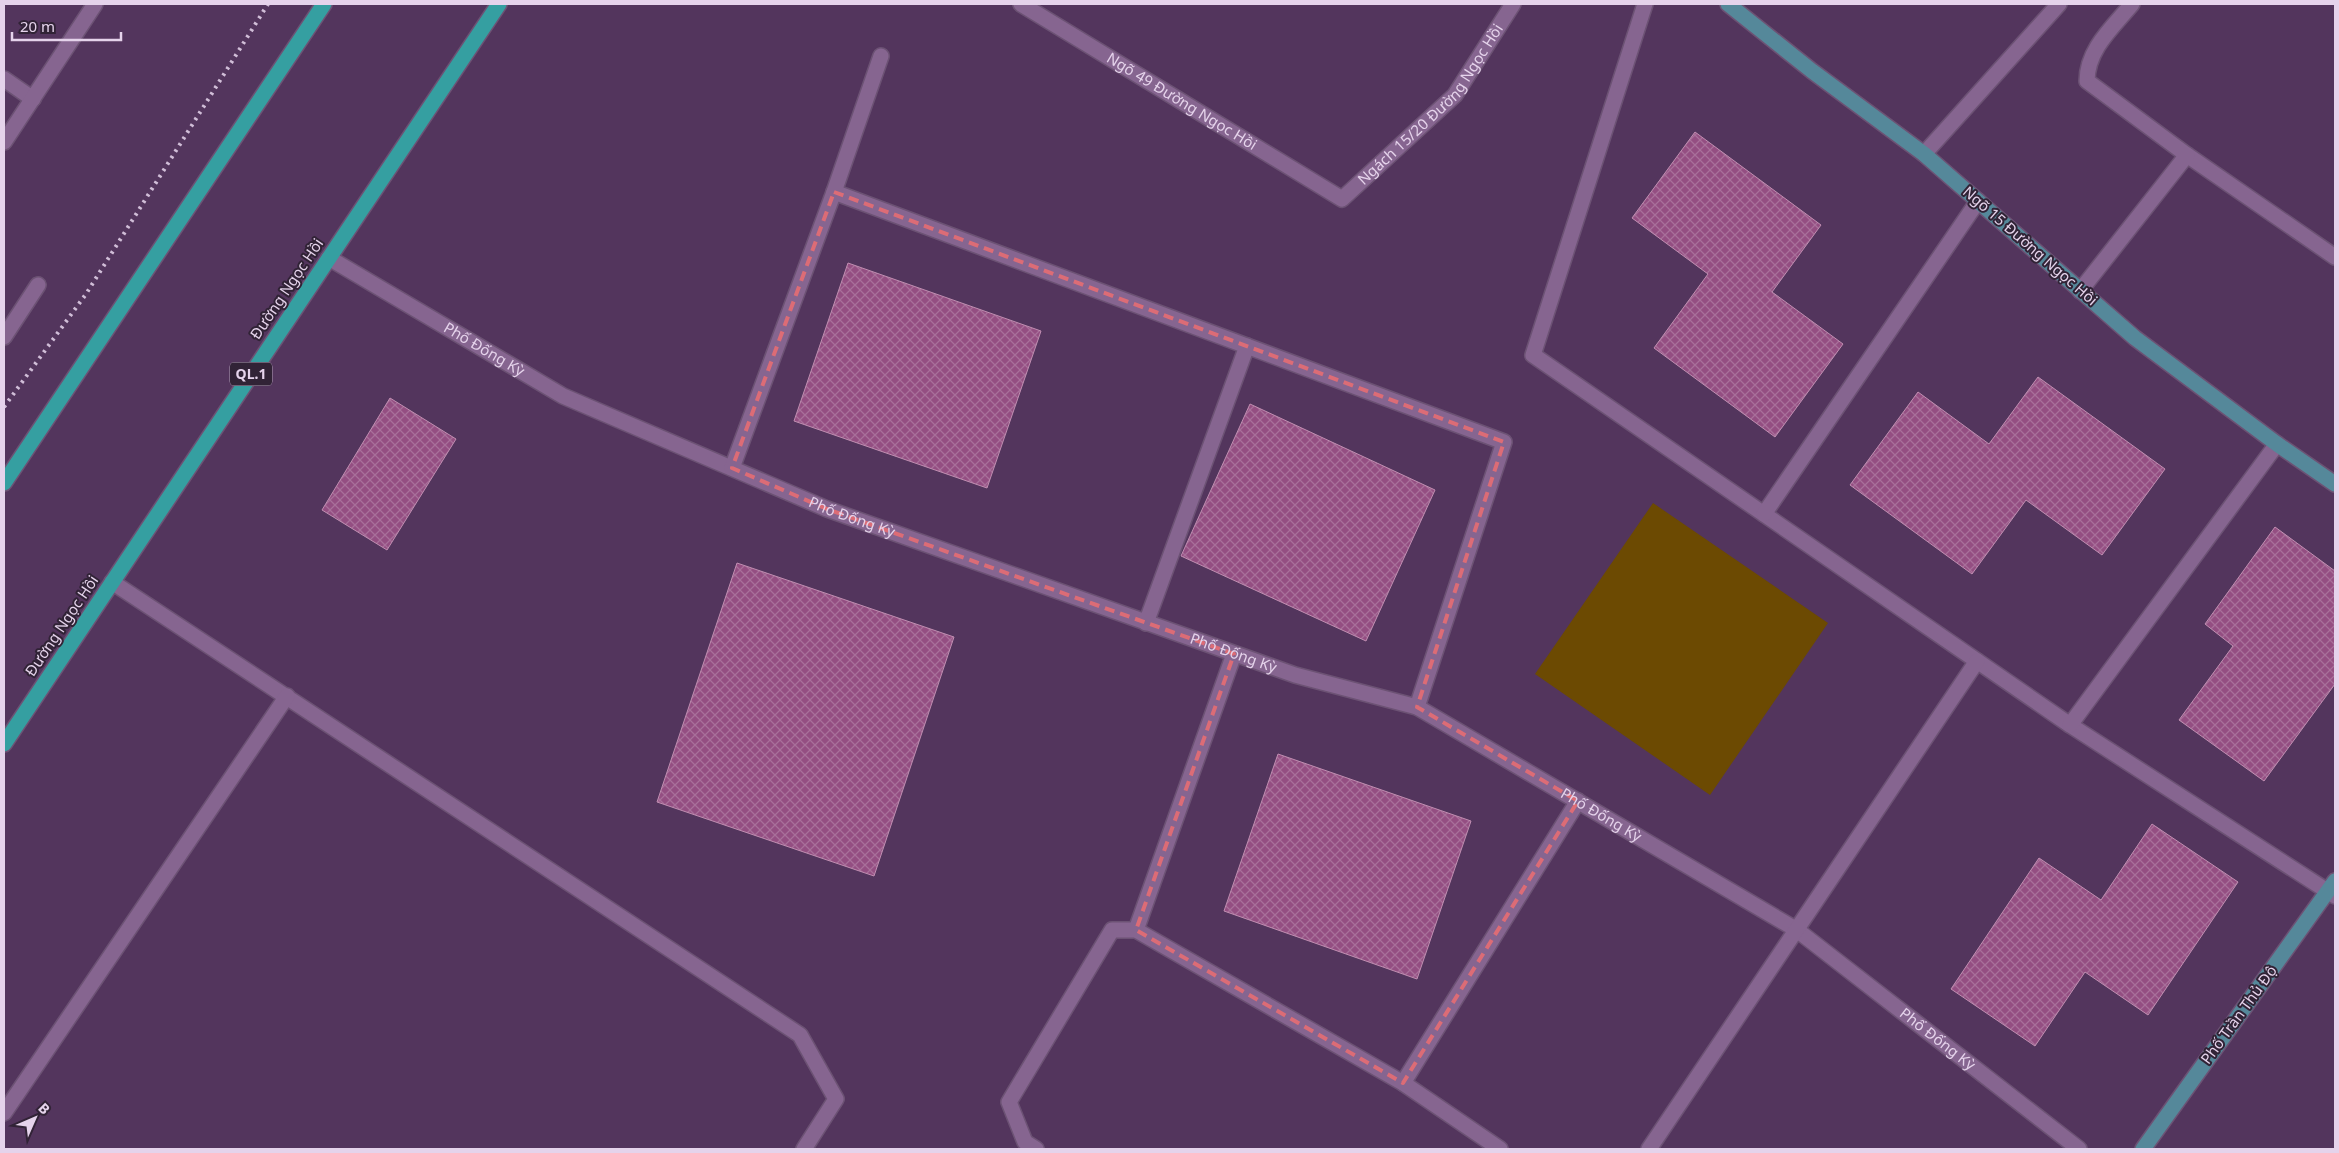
<svg xmlns="http://www.w3.org/2000/svg" width="2339" height="1153" viewBox="0 0 2339 1153" font-family="'Noto Sans',sans-serif">
	<style>
		.pitch { fill: #6c4a02 }
		.building { fill: url(#building-cross-hatch); stroke: #c08eb1 }
		.lines { fill: none; stroke-linecap: round; stroke-linejoin: round }
		.minor-casing { stroke: #6c5274; stroke-width: 18 }
		.major-casing { stroke: #6c5274; stroke-width: 18 }
		.highway-casing { stroke: #6c5274; stroke-width: 18 }
		.minor { stroke: #866590; stroke-width: 15 }
		.major { stroke: #55889a; stroke-width: 15 }
		.highway { stroke: #359fa1; stroke-width: 15 }
		.rail { stroke: #d1bed8; stroke-width: 4; stroke-dasharray: 2.5 5; stroke-linecap: butt }
		.marked { fill: none; stroke: #dc6c76; stroke-width: 4; stroke-dasharray: 10 6; stroke-linejoin: round }
		.labels { text-anchor: middle; stroke-width: 4; stroke-linejoin: round; paint-order: stroke }
		.shield { fill: #312336; stroke: #af9eb5; stroke-width: 1 }
		.shield-label { font-size: 14px; font-weight: bold; fill: #e5d3eb }
		.street-label { font-size: 15px; fill: #e5d3eb; stroke: #312336 }
	</style>
	<defs>
		<pattern id="building-cross-hatch" width="8" height="8" patternUnits="userSpaceOnUse" patternTransform="scale(1.25)"><rect width="8" height="8" fill="#944e82"/><path d="M0 0l8 8M0 8l8-8" fill="none" stroke="#a86f9a"/></pattern>
	</defs>
	<rect width="100%" height="100%" fill="#53355d"/>
	<polygon class="pitch" points="1653,503 1828,623 1710,795 1535,674"/>
	<g class="building">
		<polygon points="1695,132 1821,225 1772,292 1843,344 1775,437 1654,348 1708,274 1632,218"/>
		<polygon points="848,263 1041,331 987,488 794,421"/>
		<polygon points="2038,377 2165,469 2102,555 2026,500 1972,574 1850,485 1918,392 1989,444"/>
		<polygon points="390,398 456,439 387,550 322,510"/>
		<polygon points="1250,404 1435,490 1366,641 1181,556"/>
		<polygon points="2275,527 2335,571 2335,684 2264,781 2179,720 2233,646 2205,624"/>
		<polygon points="737,563 954,637 874,876 657,802"/>
		<polygon points="1278,754 1471,821 1417,979 1224,911"/>
		<polygon points="2152,824 2238,882 2148,1015 2085,972 2035,1046 1951,989 2039,858 2101,900"/>
	</g>
	<g class="lines">
		<g class="minor-casing">
			<g id="minor">
				<path id="s1" d="M 1021,4 L 1342,199 L 1455,95 L 1513,4"/>
				<polyline points="1645,4 1533,355 2070,725 2335,896"/>
				<polyline points="4,79 33,99"/>
				<polyline points="4,142 95,4"/>
				<polyline points="1924,154 2059,4"/>
				<polyline points="2187,155 2335,257"/>
				<polyline points="834,192 1504,442 1417,707"/>
				<path id="s2" d="M 329,258 L 563,396 L 827,509 L 1295,675 L 1417,707 L 1797,930 L 2079,1149"/>
				<path d="M 2080,291 L 2187,155 L 2087,81 C 2087,49 2113,27 2132,4"/>
				<polyline points="4,337 38,285"/>
				<polyline points="732,468 834,192 881,56"/>
				<polyline points="1764,514 1978,201"/>
				<polyline points="112,582 800,1035 836,1099 804,1149"/>
				<polyline points="1146,623 1247,346"/>
				<polyline points="2070,725 2277,444"/>
				<polyline points="1136,930 1234,654"/>
				<polyline points="1403,1083 1578,801"/>
				<polyline points="4,1113 287,696"/>
				<polyline points="1036,1149 1025,1142 1009,1102 1112,930 1136,930 1403,1083 1500,1149"/>
				<polyline points="1649,1149 1977,661"/>
			</g>
		</g>
		<g class="major-casing">
			<g id="major">
				<polyline points="1728,4 1812,71 1924,154 2135,338 2277,444 2335,484"/>
				<polyline points="2143,1149 2335,881"/>
			</g>
		</g>
		<g class="highway-casing">
			<g id="highway">
				<polyline points="4,483 324,4"/>
				<polyline points="4,744 499,4"/>
			</g>
		</g>
		<use href="#minor" class="minor"/>
		<use href="#major" class="major"/>
		<use href="#highway" class="highway"/>
		<polyline class="rail" points="4,407 86,294 268,4"/>
	</g>
	<path class="marked" d="M 834,192 L 1504,442 L 1417,707 L 1578,801 L 1403,1083 L 1136,930 L 1234,654 L 827,509 L 732,468 Z"/>
	<g class="labels">
		<rect class="shield" x="230" y="362.5" width="42" height="23" rx="4"/>
		<g class="shield-label">
			<text x="251" y="379">QL.1</text>
		</g>
		<g class="street-label">
			<text dy="5" stroke="none"><textPath href="#s1" startOffset="188">Ngõ 49 Đường Ngọc Hồi</textPath></text>
			<text dy="5" stroke="none"><textPath href="#s1" startOffset="506">Ngách 15/20 Đường Ngọc Hồi</textPath></text>
			<text transform="translate(2030 246) rotate(41)" y="5">Ngõ 15 Đường Ngọc Hồi</text>
			<text transform="translate(287 289) rotate(-56)" y="5">Đường Ngọc Hồi</text>
			<text dy="5" stroke="none"><textPath href="#s2" startOffset="180">Phố Đống Kỳ</textPath></text>
			<text dy="5" stroke="none"><textPath href="#s2" startOffset="585">Phố Đống Kỳ</textPath></text>
			<text transform="translate(62 626) rotate(-56)" y="5">Đường Ngọc Hồi</text>
			<text dy="5" stroke="none"><textPath href="#s2" startOffset="990">Phố Đống Kỳ</textPath></text>
			<text dy="5" stroke="none"><textPath href="#s2" startOffset="1395">Phố Đống Kỳ</textPath></text>
			<text transform="translate(2239 1015) rotate(-54)" y="5">Phố Trần Thủ Độ</text>
			<text dy="5" stroke="none"><textPath href="#s2" startOffset="1800">Phố Đống Kỳ</textPath></text>
		</g>
	</g>
	<rect width="2339" height="1153" fill="none" stroke="#e5d3eb" stroke-width="10"/>
	<g transform="translate(35 1118) rotate(45)" stroke="#312336" stroke-width="4" paint-order="stroke">
	<path d="M0-4L9 19L0 12L-9 19Z" fill="#e5d3eb"/>
	<text y="-8" font-size="14" font-weight="bold" text-anchor="middle" fill="#e5d3eb">B</text>
	</g>
	<path d="M12 32v8h109v-8" fill="none" stroke="#e5d3eb" stroke-width="2.5"/>
	<text x="20" y="32" font-size="15" fill="#e5d3eb" stroke="#312336" stroke-width="4" paint-order="stroke">20 m</text>
</svg>
